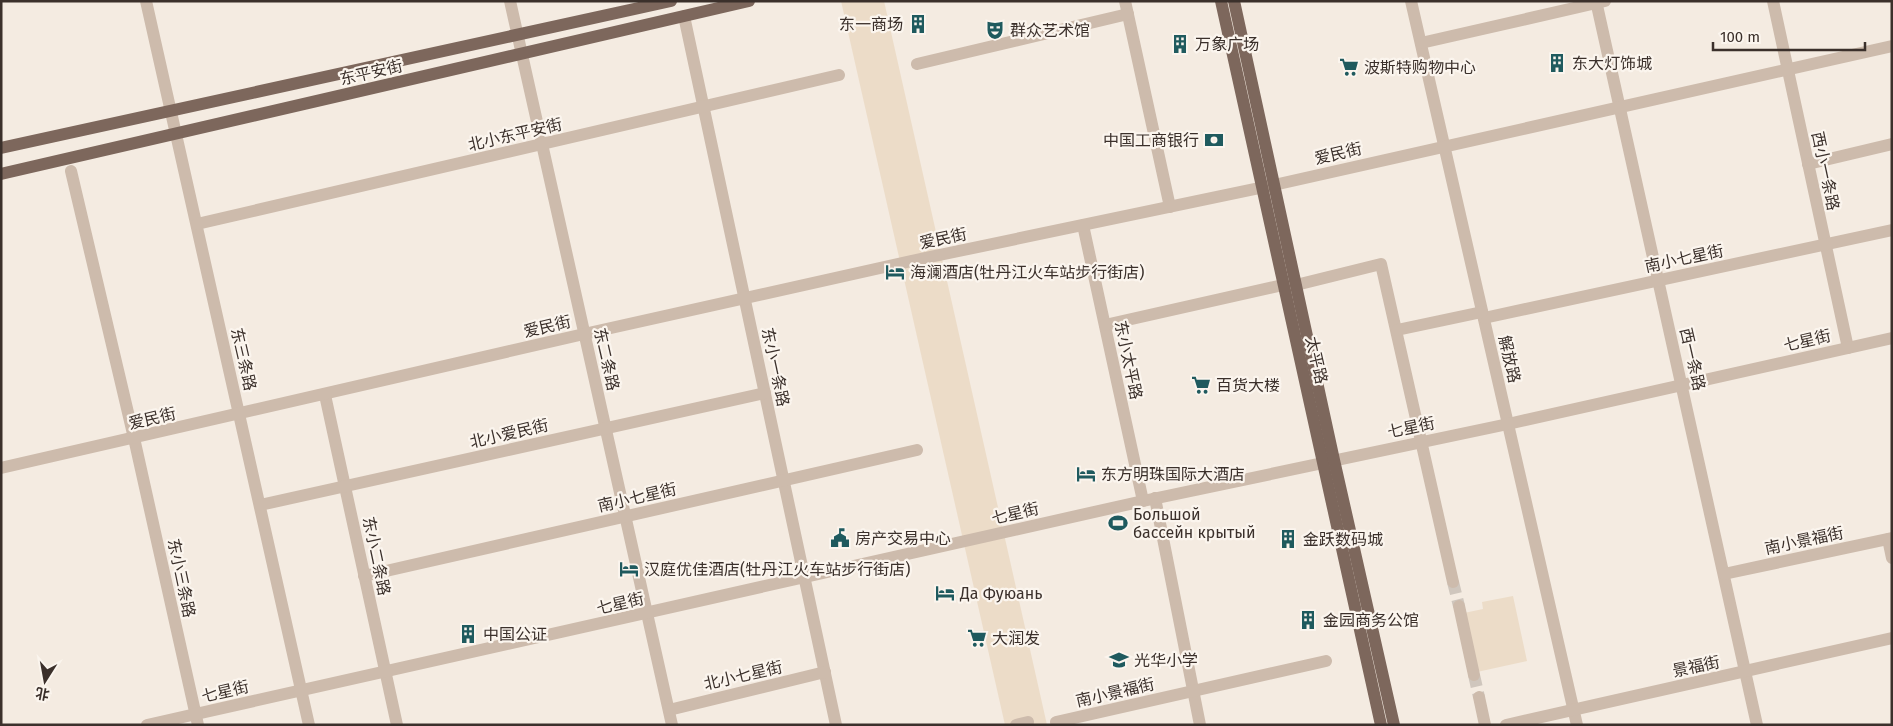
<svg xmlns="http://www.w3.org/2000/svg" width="1893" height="726" viewBox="0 0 1893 726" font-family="'Fira Sans','Noto Sans SC',sans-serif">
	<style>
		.plaza { fill: #ecdcc8 }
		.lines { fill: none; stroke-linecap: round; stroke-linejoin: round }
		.minor-tunnel { stroke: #cfc6bd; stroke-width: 12; stroke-dasharray: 12 6; stroke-linecap: butt }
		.minor { stroke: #cdbbac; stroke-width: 12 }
		.major { stroke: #7d675c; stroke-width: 12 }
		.labels { text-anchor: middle; stroke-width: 4.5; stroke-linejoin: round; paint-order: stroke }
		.poi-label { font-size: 16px; fill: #3b302b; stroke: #fbf5ee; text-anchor: start }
		.street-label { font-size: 16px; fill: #3b302b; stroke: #fbf5ee }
	</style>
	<rect width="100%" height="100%" fill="#f4ebe1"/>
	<g class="plaza">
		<polygon points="841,1 884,1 1047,725 1005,725"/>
		<polygon points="1513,596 1527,661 1477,672 1464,613 1483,609 1482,602"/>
	</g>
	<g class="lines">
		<g class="minor-tunnel">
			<polyline points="1453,582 1459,606"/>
			<polyline points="1474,675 1479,697"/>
		</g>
		<g class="minor">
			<polyline points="146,1 309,725"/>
			<polyline points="510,1 672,725"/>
			<polyline points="1125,1 1170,207"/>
			<polyline points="1411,1 1577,725"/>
			<polyline points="1596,1 1757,725"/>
			<polyline points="1773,1 1848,348"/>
			<polyline points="684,16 836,725"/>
			<polyline points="1421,43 1605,1"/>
			<polyline points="917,64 1128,14"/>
			<polyline points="1808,164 1892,144"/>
			<polyline points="71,171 134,438 198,725"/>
			<polyline points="197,224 839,75"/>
			<polyline points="1083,225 1143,501"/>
			<polyline points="1296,285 1381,264 1453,582"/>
			<polyline points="1484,318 1892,230"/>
			<polyline points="1105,325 1283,285"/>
			<polyline points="1397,330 1482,312"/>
			<polyline points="325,395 397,725"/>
			<polyline points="1,468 584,334 925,258 1274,185 1892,46"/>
			<polyline points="1155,498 1200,725"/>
			<polyline points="260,505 765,393"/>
			<polyline points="1888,539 1892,558"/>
			<polyline points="1724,574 1892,538"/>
			<polyline points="364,576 917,450"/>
			<polyline points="1459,606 1474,675"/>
			<polyline points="1479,697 1485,725"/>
			<polyline points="669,710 825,672"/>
			<polyline points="1056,722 1326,661"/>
			<polyline points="147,725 1143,501 1508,424 1892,338"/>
			<polyline points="1016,725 1028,722"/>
			<polyline points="1506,725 1892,638"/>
		</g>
		<g class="major">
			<polyline points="1221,1 1381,725"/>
			<polyline points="1234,1 1334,460 1394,725"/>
			<polyline points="1,148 671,1"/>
			<polyline points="1,174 749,1"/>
		</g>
	</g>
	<defs>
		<g id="building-bare" transform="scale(1.5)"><path d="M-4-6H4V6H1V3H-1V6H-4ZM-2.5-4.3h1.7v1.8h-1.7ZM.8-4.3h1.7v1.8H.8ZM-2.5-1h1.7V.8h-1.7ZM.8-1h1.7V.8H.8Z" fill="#1f5a5e" stroke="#fbf5ee" stroke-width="2.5" paint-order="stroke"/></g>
		<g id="theatre-bare" transform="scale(1.5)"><path d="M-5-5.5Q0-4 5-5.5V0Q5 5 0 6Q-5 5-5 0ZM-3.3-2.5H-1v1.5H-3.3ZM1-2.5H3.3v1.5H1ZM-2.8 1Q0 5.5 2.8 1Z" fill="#1f5a5e" stroke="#fbf5ee" stroke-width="2.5" paint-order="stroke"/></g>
		<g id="supermarket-bare" transform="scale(1.5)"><path d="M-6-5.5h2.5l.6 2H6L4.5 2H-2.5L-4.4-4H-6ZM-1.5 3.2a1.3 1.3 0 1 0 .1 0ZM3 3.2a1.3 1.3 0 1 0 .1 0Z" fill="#1f5a5e" stroke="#fbf5ee" stroke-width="2.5" paint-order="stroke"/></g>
		<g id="bank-bare" transform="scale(1.5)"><path d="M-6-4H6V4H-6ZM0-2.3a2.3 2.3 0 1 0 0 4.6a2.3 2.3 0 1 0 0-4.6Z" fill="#1f5a5e" stroke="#fbf5ee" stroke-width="2.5" paint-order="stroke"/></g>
		<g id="hotel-bare" transform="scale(1.5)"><path d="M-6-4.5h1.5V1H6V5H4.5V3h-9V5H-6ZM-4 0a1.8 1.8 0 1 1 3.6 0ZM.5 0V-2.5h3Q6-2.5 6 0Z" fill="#1f5a5e" stroke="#fbf5ee" stroke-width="2.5" paint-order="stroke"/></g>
		<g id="stadium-bare" transform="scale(1.5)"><path d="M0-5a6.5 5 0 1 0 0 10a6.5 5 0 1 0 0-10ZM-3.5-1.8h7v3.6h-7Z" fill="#1f5a5e" stroke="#fbf5ee" stroke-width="2.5" paint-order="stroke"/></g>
		<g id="civic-bare" transform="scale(1.5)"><path d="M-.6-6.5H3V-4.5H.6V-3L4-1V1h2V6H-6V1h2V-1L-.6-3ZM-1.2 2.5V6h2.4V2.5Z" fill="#1f5a5e" stroke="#fbf5ee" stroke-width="2.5" paint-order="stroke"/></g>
		<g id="school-bare" transform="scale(1.5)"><path d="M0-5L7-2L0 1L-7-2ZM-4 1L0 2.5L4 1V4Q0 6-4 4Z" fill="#1f5a5e" stroke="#fbf5ee" stroke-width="2.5" paint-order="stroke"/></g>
	</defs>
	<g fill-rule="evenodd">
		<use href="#building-bare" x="918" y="24"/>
		<use href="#theatre-bare" x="995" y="30"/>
		<use href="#building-bare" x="1180" y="44"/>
		<use href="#building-bare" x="1557" y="63"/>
		<use href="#supermarket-bare" x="1349" y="67"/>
		<use href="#bank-bare" x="1214" y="140"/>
		<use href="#hotel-bare" x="895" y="272"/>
		<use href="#supermarket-bare" x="1201" y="385"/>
		<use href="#hotel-bare" x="1086" y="474"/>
		<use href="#stadium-bare" x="1118" y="523"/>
		<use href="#civic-bare" x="840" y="538"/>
		<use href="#building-bare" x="1288" y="539"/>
		<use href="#hotel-bare" x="629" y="569"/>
		<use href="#hotel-bare" x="945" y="593"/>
		<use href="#building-bare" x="1308" y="620"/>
		<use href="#building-bare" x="468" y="634"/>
		<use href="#supermarket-bare" x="977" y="638"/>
		<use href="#school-bare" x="1119" y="660"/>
	</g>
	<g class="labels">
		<g class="poi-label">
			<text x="903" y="30" text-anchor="end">东一商场</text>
			<text x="1010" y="36">群众艺术馆</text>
			<text x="1195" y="50">万象广场</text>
			<text x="1572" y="69">东大灯饰城</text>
			<text x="1364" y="73">波斯特购物中心</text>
			<text x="1199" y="146" text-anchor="end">中国工商银行</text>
			<text x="910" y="278">海澜酒店(牡丹江火车站步行街店)</text>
			<text x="1216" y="391">百货大楼</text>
			<text x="1101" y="480">东方明珠国际大酒店</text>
			<text x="1133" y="520">Большой<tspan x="1133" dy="18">бассейн крытый</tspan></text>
			<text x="855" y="544">房产交易中心</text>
			<text x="1303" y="545">金跃数码城</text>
			<text x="644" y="575">汉庭优佳酒店(牡丹江火车站步行街店)</text>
			<text x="960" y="599">Да Фуюань</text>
			<text x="1323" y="626">金园商务公馆</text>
			<text x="483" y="640">中国公证</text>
			<text x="992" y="644">大润发</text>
			<text x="1134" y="666">光华小学</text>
		</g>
		<g class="street-label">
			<text transform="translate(371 72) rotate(-13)" y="6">东平安街</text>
			<text transform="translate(515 134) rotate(-13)" y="6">北小东平安街</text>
			<text transform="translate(1338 153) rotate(-13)" y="6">爱民街</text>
			<text transform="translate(1826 171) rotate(78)" y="6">西小一条路</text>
			<text transform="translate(943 238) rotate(-12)" y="6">爱民街</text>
			<text transform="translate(1684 258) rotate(-12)" y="6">南小七星街</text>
			<text transform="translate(547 326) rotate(-13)" y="6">爱民街</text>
			<text transform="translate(1807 340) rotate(-13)" y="6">七星街</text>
			<text transform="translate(244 359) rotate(77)" y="6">东三条路</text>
			<text transform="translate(607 359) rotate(77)" y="6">东二条路</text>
			<text transform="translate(1510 359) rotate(77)" y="6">解放路</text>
			<text transform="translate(1693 359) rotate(77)" y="6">西一条路</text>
			<text transform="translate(1129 360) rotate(78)" y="6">东小太平路</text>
			<text transform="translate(1317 360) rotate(77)" y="6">太平路</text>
			<text transform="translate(776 367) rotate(78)" y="6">东小一条路</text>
			<text transform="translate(152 418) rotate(-13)" y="6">爱民街</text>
			<text transform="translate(1411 427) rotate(-12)" y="6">七星街</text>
			<text transform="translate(509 433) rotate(-13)" y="6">北小爱民街</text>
			<text transform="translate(637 497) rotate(-13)" y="6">南小七星街</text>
			<text transform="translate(1015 513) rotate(-13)" y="6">七星街</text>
			<text transform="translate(1804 540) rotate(-12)" y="6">南小景福街</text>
			<text transform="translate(377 556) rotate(78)" y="6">东小二条路</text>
			<text transform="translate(182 578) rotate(78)" y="6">东小三条路</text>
			<text transform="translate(620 603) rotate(-13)" y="6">七星街</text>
			<text transform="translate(1696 666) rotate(-12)" y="6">景福街</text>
			<text transform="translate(743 675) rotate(-13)" y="6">北小七星街</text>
			<text transform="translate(225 691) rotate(-13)" y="6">七星街</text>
			<text transform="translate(1115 692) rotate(-13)" y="6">南小景福街</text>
		</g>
	</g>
	<rect width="1893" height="726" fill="none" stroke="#3b302b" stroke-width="5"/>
	<g transform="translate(45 681) rotate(191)" stroke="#fbf5ee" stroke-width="4" paint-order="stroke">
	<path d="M0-4L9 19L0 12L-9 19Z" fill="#3b302b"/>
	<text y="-8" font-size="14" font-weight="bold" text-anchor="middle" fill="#3b302b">北</text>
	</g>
	<path d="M1713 42v8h152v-8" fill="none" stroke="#3b302b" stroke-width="2.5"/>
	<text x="1720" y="42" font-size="15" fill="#3b302b" stroke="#fbf5ee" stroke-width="4" paint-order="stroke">100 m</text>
</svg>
